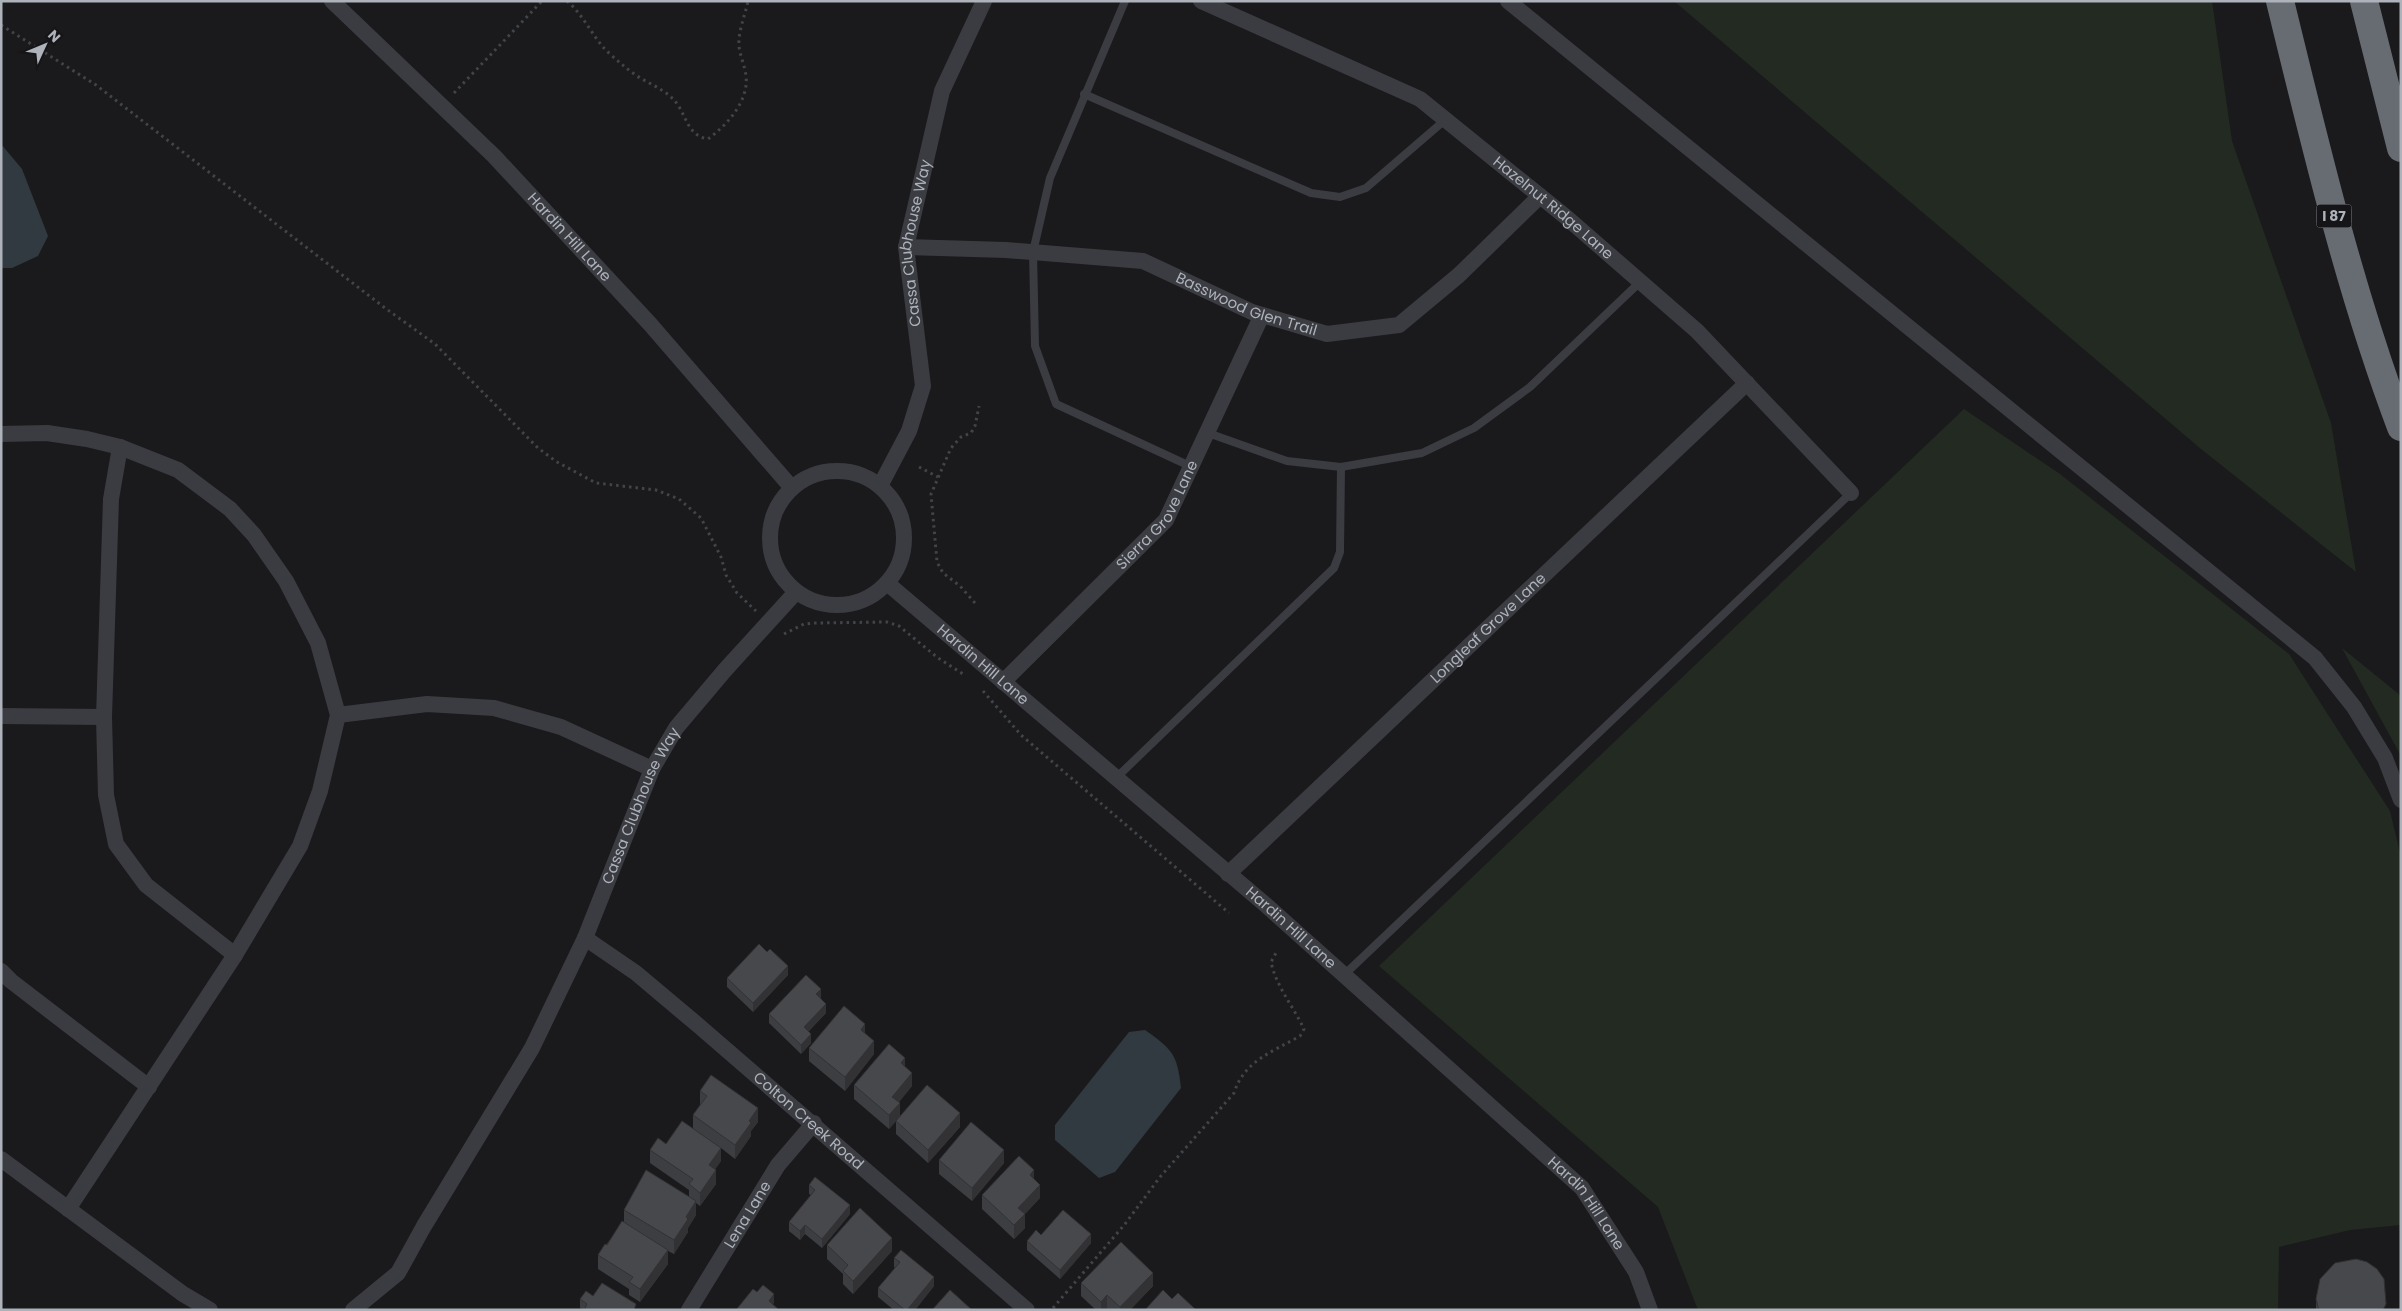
<svg xmlns="http://www.w3.org/2000/svg" width="2402" height="1311" viewBox="0 0 2402 1311" font-family="Poppins,sans-serif">
	<style>
		.green { fill: #222a22 }
		.water { fill: #303a40 }
		.lines { fill: none; stroke-linecap: round; stroke-linejoin: round }
		.path { stroke: #414448; stroke-width: 3; stroke-dasharray: 2.5 4; stroke-linecap: butt }
		.lane { stroke: #3b3c41; stroke-width: 8 }
		.street { stroke: #3b3c41; stroke-width: 16 }
		.highway { stroke: #676b72; stroke-width: 28 }
		.wall { fill: #3d3e41 }
		.shaded-wall { fill: #323235 }
		.building { fill: #47484c; stroke: #323235 }
		.labels { text-anchor: middle; stroke-width: 5; stroke-linejoin: round; paint-order: stroke }
		.shield { fill: #151517; stroke: #7f838a; stroke-width: 1 }
		.shield-label { font-size: 14px; font-weight: bold; fill: #adb2bb }
		.street-label { font-size: 15px; fill: #adb2bb; stroke: #151517 }
	</style>
	<rect width="100%" height="100%" fill="#1a1a1c"/>
	<g class="green">
		<polygon points="1674,1 2212,1 2232,141 2331,423 2356,572 2201,449"/>
		<polygon points="1964,409 2060,474 2289,654 2390,811 2401,857 2401,1225 2350,1230 2279,1247 2278,1310 1698,1310 1658,1207 1379,966"/>
		<polygon points="2342,648 2401,696 2401,756"/>
	</g>
	<g class="water">
		<polygon points="1,144 22,169 48,236 38,256 12,268 1,268"/>
		<path d="M 1145,1030 C 1173,1050 1177,1054 1181,1088 L 1115,1172 L 1099,1178 L 1055,1140 L 1055,1125 L 1129,1032 Z"/>
	</g>
	<g class="lines">
		<g class="path">
			<path d="M 567,1 C 585,16 593,39 610,54 C 619,62 627,69 637,76 C 648,83 663,89 672,98 C 687,112 685,135 708,139 C 727,125 749,101 746,76 C 745,66 740,56 739,46 C 738,31 745,16 748,1"/>
			<polyline points="1,25 96,85 385,308 435,344 538,448 557,462 596,483 656,490 679,499 701,518 721,557 726,575 737,593 756,611"/>
			<polyline points="454,93 542,1"/>
			<polyline points="919,467 938,477"/>
			<polyline points="975,603 960,586 943,573 937,562 931,494 951,448 961,437 971,433 975,426 979,406"/>
			<polyline points="784,634 804,624 814,623 887,622 899,626 938,658 963,674"/>
			<polyline points="983,691 1021,735 1229,913"/>
			<path d="M 1053,1308 L 1125,1224 L 1160,1177 L 1234,1093 C 1244,1061 1272,1052 1300,1036 L 1304,1029 C 1293,1006 1276,986 1271,962 L 1277,951"/>
		</g>
		<g class="lane">
			<polyline points="1125,1 1050,178 1033,252 1035,346 1056,404 1192,467"/>
			<polyline points="1084,94 1311,193 1340,197 1366,188 1445,120"/>
			<polyline points="1208,433 1287,461 1341,467 1422,453 1474,428 1530,387 1640,282"/>
			<polyline points="1116,778 1334,568 1340,552 1341,467"/>
			<polyline points="1344,975 1851,493"/>
		</g>
		<g class="street">
			<path id="s1" d="M 332,1 L 494,156 L 650,324 L 792,488"/>
			<path id="s2" d="M 1201,1 L 1420,99 L 1566,217 L 1697,331 L 1851,493"/>
			<polyline points="1508,1 2315,658 2354,707 2385,758 2401,800"/>
			<path id="s3" d="M 906,247 L 1006,250 L 1143,261 L 1252,312 L 1327,334 L 1399,325 L 1459,275 L 1540,196"/>
			<polyline points="1,434 47,433 87,439 120,447 178,470 230,509 254,535 286,581 318,643 338,715 320,791 300,846 235,955 68,1209"/>
			<polyline points="120,447 111,499 104,717 106,795 116,844 146,885 235,955"/>
			<circle cx="837" cy="538" r="67"/>
			<path id="s4" d="M 880,486 L 909,431 L 923,386 L 906,247 L 942,91 L 984,1"/>
			<path id="s5" d="M 887,583 L 1267,906 L 1582,1188 L 1636,1272 L 1650,1310"/>
			<path id="s6" d="M 1003,682 L 1166,520 L 1262,315"/>
			<polyline points="338,715 427,704 494,708 561,727 652,769"/>
			<polyline points="1,716 104,717"/>
			<path id="s7" d="M 1228,874 L 1747,383"/>
			<path id="s8" d="M 585,938 L 636,973 L 699,1026 L 1027,1310"/>
			<polyline points="1,971 11,981 149,1087"/>
			<polyline points="1,1159 183,1294 210,1310"/>
			<path id="s9" d="M 353,1310 L 398,1273 L 424,1226 L 532,1048 L 585,938 L 652,769 L 676,728 L 725,670 L 796,592"/>
			<path id="s10" d="M 689,1310 L 778,1165 L 814,1123"/>
		</g>
		<g class="highway">
			<path d="M 2280,1 C 2315,144 2349,289 2401,427"/>
			<polyline points="2364,1 2401,148"/>
		</g>
	</g>
	<g class="wall">
		<polygon points="767,952 788,975 753,1012 727,987 727,978"/>
		<polygon points="821,998 826,1013 809,1031 811,1043 801,1054 769,1023 769,1014"/>
		<polygon points="865,1033 874,1054 845,1091 809,1061 809,1048"/>
		<polygon points="905,1067 912,1086 899,1102 900,1117 960,1127 928,1163 896,1134 896,1121 889,1129 854,1099 854,1085"/>
		<polygon points="700,1091 758,1122 751,1131 751,1136 735,1159 721,1148 721,1161 715,1169 716,1184 700,1206 696,1203 696,1215 688,1228 688,1232 674,1254 668,1251 668,1264 640,1302 629,1295 629,1289 598,1269 598,1255 624,1222 624,1210 689,1197 689,1190 650,1163 650,1150 666,1144 693,1129 693,1115 700,1105"/>
		<polygon points="939,1160 1004,1163 972,1201 939,1174"/>
		<polygon points="1034,1179 1040,1198 1025,1214 1025,1228 1014,1239 982,1209 982,1195"/>
		<polygon points="809,1185 850,1214 822,1248 805,1234 800,1240 789,1231 789,1222 811,1195 809,1194"/>
		<polygon points="1041,1235 1091,1243 1060,1279 1027,1250 1027,1241"/>
		<polygon points="827,1245 892,1251 853,1294 843,1284 843,1274 827,1259"/>
		<polygon points="894,1258 934,1286 915,1310 894,1310 878,1297 878,1288 895,1268 894,1267"/>
		<polygon points="1081,1283 1153,1286 1130,1310 1108,1310 1107,1309 1106,1310 1096,1310 1081,1296"/>
		<polygon points="593,1296 636,1310 583,1310 580,1308 580,1299"/>
		<polygon points="2316,1299 2386,1310 2316,1310"/>
	</g>
	<g class="shaded-wall">
		<polygon points="788,966 788,975 753,1012 753,1003"/>
		<polygon points="821,989 821,998 816,1003 816,994"/>
		<polygon points="826,1004 826,1013 804,1036 804,1027"/>
		<polygon points="865,1024 865,1038 861,1030"/>
		<polygon points="811,1034 811,1043 801,1054 801,1045"/>
		<polygon points="874,1041 874,1054 845,1091 845,1077"/>
		<polygon points="905,1058 905,1071 901,1063"/>
		<polygon points="912,1073 912,1086 892,1110 892,1097"/>
		<polygon points="900,1103 900,1117 889,1129 889,1115"/>
		<polygon points="758,1108 758,1122 751,1131 751,1136 735,1159 735,1145 749,1121"/>
		<polygon points="960,1113 960,1127 928,1163 928,1150"/>
		<polygon points="721,1148 721,1161 709,1178 709,1165"/>
		<polygon points="1004,1150 1004,1163 972,1201 972,1188"/>
		<polygon points="716,1170 716,1184 700,1206 700,1193"/>
		<polygon points="1034,1170 1034,1183 1030,1175"/>
		<polygon points="1040,1185 1040,1198 1024,1215 1025,1214 1025,1228 1014,1239 1014,1225 1018,1208"/>
		<polygon points="696,1201 696,1215 688,1228 688,1232 674,1254 674,1240 686,1217"/>
		<polygon points="850,1205 850,1214 822,1248 822,1239"/>
		<polygon points="805,1225 805,1234 800,1240 800,1231"/>
		<polygon points="1091,1234 1091,1243 1060,1279 1060,1270"/>
		<polygon points="892,1238 892,1251 853,1294 853,1281"/>
		<polygon points="668,1250 668,1264 640,1302 640,1289"/>
		<polygon points="1153,1273 1153,1286 1130,1310 1120,1310 1120,1307"/>
		<polygon points="934,1277 934,1286 915,1310 907,1310"/>
		<polygon points="774,1294 774,1303 769,1310 769,1301"/>
		<polygon points="1107,1295 1107,1309 1106,1310 1101,1310 1101,1302"/>
	</g>
	<g class="building">
		<polygon points="759,944 767,952 770,949 788,966 753,1003 727,978"/>
		<polygon points="806,975 821,989 816,994 826,1004 804,1027 811,1034 801,1045 769,1014"/>
		<polygon points="844,1006 865,1024 861,1030 874,1041 845,1077 809,1048"/>
		<polygon points="889,1044 905,1058 901,1063 912,1073 892,1097 900,1103 889,1115 854,1085"/>
		<polygon points="711,1075 758,1108 749,1121 751,1123 735,1145 693,1115 707,1096 700,1091"/>
		<polygon points="927,1085 960,1113 928,1150 896,1121"/>
		<polygon points="682,1121 721,1148 709,1165 716,1170 700,1193 689,1184 693,1179 650,1150 658,1138 666,1144"/>
		<polygon points="971,1122 1004,1150 972,1188 939,1160"/>
		<polygon points="1019,1156 1034,1170 1030,1175 1040,1185 1018,1208 1025,1214 1014,1225 982,1195"/>
		<polygon points="646,1170 696,1201 686,1217 688,1219 674,1240 624,1210"/>
		<polygon points="815,1177 850,1205 822,1239 805,1225 800,1231 789,1222 815,1190 809,1185"/>
		<polygon points="860,1208 892,1238 853,1281 843,1271 848,1265 827,1245"/>
		<polygon points="1063,1210 1091,1234 1060,1270 1027,1241 1036,1230 1041,1235"/>
		<polygon points="622,1221 668,1250 640,1289 629,1282 633,1277 598,1255 605,1244 607,1245"/>
		<polygon points="1121,1242 1153,1273 1120,1307 1107,1295 1101,1302 1081,1283"/>
		<polygon points="901,1250 934,1277 907,1310 905,1310 878,1288 900,1262 894,1258"/>
		<polygon points="2356,1259 2367,1262 2377,1269 2384,1279 2386,1304 2383,1310 2319,1310 2316,1299 2320,1279 2335,1263"/>
		<polygon points="602,1283 636,1304 634,1310 584,1310 587,1304 580,1299 586,1291 593,1296"/>
		<polygon points="763,1285 774,1294 769,1301 779,1310 736,1310 753,1289 757,1292"/>
		<polygon points="950,1290 972,1310 932,1310"/>
		<polygon points="1163,1290 1172,1299 1178,1293 1195,1309 1194,1310 1145,1310"/>
	</g>
	<g class="labels">
		<rect class="shield" x="2316.5" y="204.5" width="35" height="23" rx="4"/>
		<g class="shield-label">
			<text x="2334" y="221">I 87</text>
		</g>
		<g class="street-label">
			<text dy="5" stroke="none"><textPath href="#s2" startOffset="412">Hazelnut Ridge Lane</textPath></text>
			<text dy="5" stroke="none"><textPath href="#s1" startOffset="335">Hardin Hill Lane</textPath></text>
			<text dy="5" stroke="none"><textPath href="#s4" startOffset="254">Cassa Clubhouse Way</textPath></text>
			<text dy="5" stroke="none"><textPath href="#s3" startOffset="350">Basswood Glen Trail</textPath></text>
			<text dy="5" stroke="none"><textPath href="#s6" startOffset="229">Sierra Grove Lane</textPath></text>
			<text dy="5" stroke="none"><textPath href="#s7" startOffset="358">Longleaf Grove Lane</textPath></text>
			<text dy="5" stroke="none"><textPath href="#s5" startOffset="126">Hardin Hill Lane</textPath></text>
			<text dy="5" stroke="none"><textPath href="#s9" startOffset="586">Cassa Clubhouse Way</textPath></text>
			<text dy="5" stroke="none"><textPath href="#s5" startOffset="531">Hardin Hill Lane</textPath></text>
			<text dy="5" stroke="none"><textPath href="#s8" startOffset="289">Colton Creek Road</textPath></text>
			<text dy="5" stroke="none"><textPath href="#s5" startOffset="936">Hardin Hill Lane</textPath></text>
			<text dy="5" stroke="none"><textPath href="#s10" startOffset="112">Lena Lane</textPath></text>
		</g>
	</g>
	<rect width="2402" height="1311" fill="none" stroke="#adb2bb" stroke-width="5"/>
	<g transform="translate(45 45) rotate(46)" stroke="#151517" stroke-width="4" paint-order="stroke">
	<path d="M0-4L9 19L0 12L-9 19Z" fill="#adb2bb"/>
	<text y="-8" font-size="14" font-weight="bold" text-anchor="middle" fill="#adb2bb">N</text>
	</g>
</svg>
